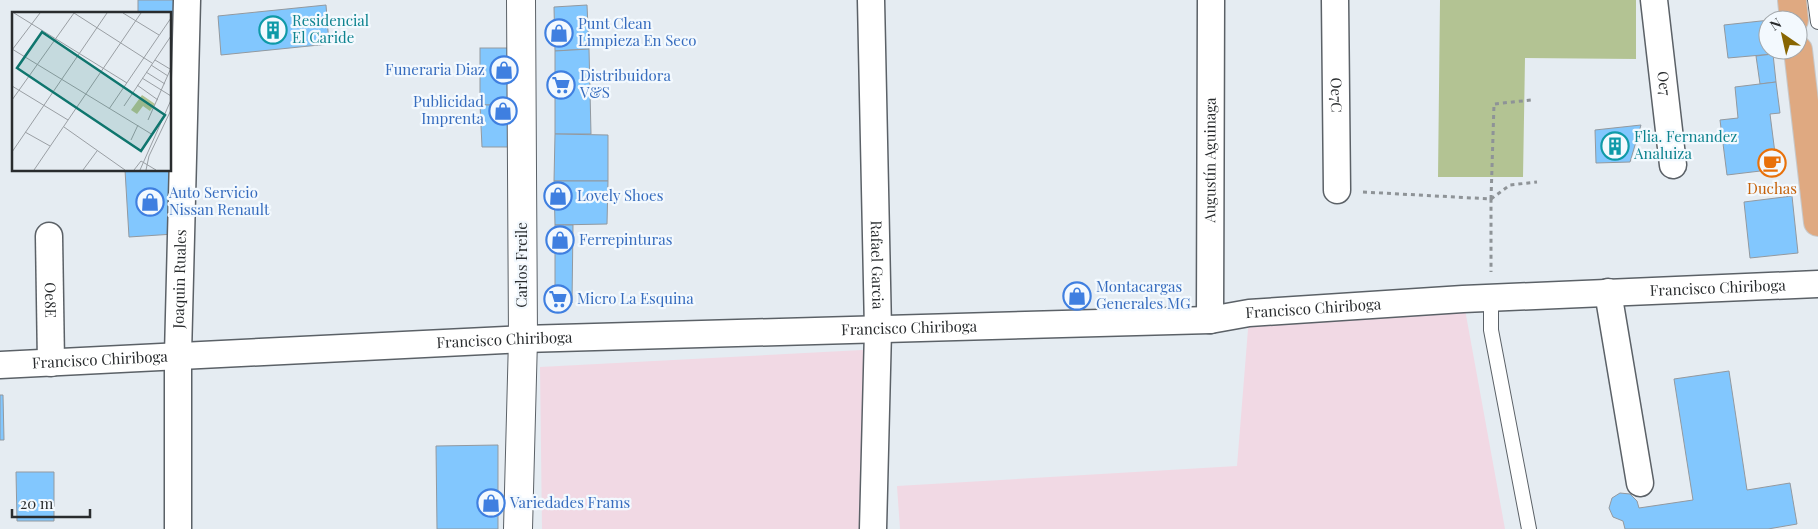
<svg xmlns="http://www.w3.org/2000/svg" width="1818" height="529" viewBox="0 0 1818 529" font-family="'Playfair Display',serif">
	<style>
		.education { fill: #f1d9e4 }
		.green { fill: #b3c393 }
		.building { fill: #82c7fe; stroke: #93999f }
		.lines { fill: none; stroke-linecap: round; stroke-linejoin: round }
		.lane-casing { stroke: #5b6167; stroke-width: 16 }
		.street-casing { stroke: #5b6167; stroke-width: 29 }
		.secondary-casing { stroke: #5b6167; stroke-width: 30 }
		.primary-casing { stroke: #c7c8c9; stroke-width: 30 }
		.path { stroke: #8e9397; stroke-width: 3; stroke-dasharray: 4 4; stroke-linecap: butt }
		.lane { stroke: #fff; stroke-width: 14 }
		.street { stroke: #fff; stroke-width: 26 }
		.secondary { stroke: #fff; stroke-width: 28 }
		.primary { stroke: #dfa981; stroke-width: 28 }
		.labels { text-anchor: middle; stroke-width: 4.5; stroke-linejoin: round; paint-order: stroke }
		.culture-label { font-size: 15px; fill: #0d838f; stroke: #f3f9fe; text-anchor: start }
		.shop-label { font-size: 15px; fill: #366cbe; stroke: #f3f9fe; text-anchor: start }
		.street-label { font-size: 15px; fill: #292c2e; stroke: #f3f9fe }
		.food-label { font-size: 15px; fill: #c56008; stroke: #f3f9fe }
		.inset-road { fill: none; stroke: #9a9fa4; stroke-width: 1 }
		.view { fill: #0f766e; fill-opacity: 0.15; stroke: #0f766e; stroke-width: 2.5 }
		.inset-edge { fill: none; stroke: #292c2e; stroke-width: 2.5 }
	</style>
	<rect width="100%" height="100%" fill="#e5ecf2"/>
	<g class="education">
		<polygon points="1464,304 1505,529 900,529 897,486 1237,466 1249,317"/>
		<polygon points="881,349 878,529 542,529 540,367"/>
	</g>
	<polygon class="green" points="1440,0 1636,0 1636,59 1525,58 1523,177 1438,177"/>
	<g class="building">
		<polygon points="138,0 178,0 179,37 170,37 170,14 138,14"/>
		<polygon points="326,5 329,44 221,55 218,16"/>
		<polygon points="587,5 589,49 555,51 554,7"/>
		<polygon points="1768,20 1768,50 1773,50 1773,54 1728,58 1724,25 1770,20"/>
		<rect x="480" y="48" width="29" height="57"/>
		<polygon points="589,49 591,134 555,134 555,51"/>
		<polygon points="1773,54 1776,82 1760,84 1756,56"/>
		<polygon points="1776,82 1780,113 1770,114 1777,169 1727,175 1720,120 1738,118 1735,87"/>
		<polygon points="480,105 509,105 509,147 482,147"/>
		<polygon points="1641,125 1630,162 1596,163 1595,130"/>
		<polygon points="555,134 608,135 608,181 554,181"/>
		<polygon points="125,170 170,170 174,234 129,237"/>
		<polygon points="554,181 608,181 607,224 555,225"/>
		<polygon points="1792,196 1798,253 1750,258 1744,202"/>
		<polygon points="555,225 573,225 572,303 555,303"/>
		<polygon points="1729,371 1747,490 1790,483 1797,524 1768,529 1625,529 1623,521 1613,517 1609,508 1612,498 1620,493 1630,494 1637,501 1639,508 1693,500 1674,379"/>
		<polygon points="0,395 3,395 4,440 0,440"/>
		<polygon points="498,445 498,529 437,529 436,446"/>
		<polygon points="16,472 54,472 54,521 17,521"/>
	</g>
	<g class="lines">
		<g class="lane-casing">
			<g id="lane">
				<polyline points="1815,0 1818,22"/>
				<polyline points="1491,298 1491,330 1529,529"/>
			</g>
		</g>
		<g class="street-casing">
			<g id="street">
				<path id="s1" d="M 871,0 L 878,330 L 873,529"/>
				<path id="s2" d="M 1335,0 L 1337,190"/>
				<path id="s3" d="M 1654,0 L 1673,165"/>
				<path id="s4" d="M 49,236 L 51,363"/>
				<polyline points="1608,292 1640,483"/>
				<path id="s5" d="M 1210,320 L 1211,0"/>
				<path id="s6" d="M 0,365 L 523,339 L 1210,320 L 1249,313 L 1463,299 L 1818,284"/>
				<path id="s7" d="M 178,529 L 178,355 L 187,0"/>
			</g>
		</g>
		<g class="secondary-casing">
			<polyline id="secondary" points="518,529 523,339 521,0"/>
		</g>
		<g class="primary-casing">
			<g id="primary">
				<polyline points="1792,0 1794,20"/>
				<polyline points="1798,50 1818,222"/>
			</g>
		</g>
		<g class="path">
			<polyline points="1363,192 1491,199 1491,272"/>
			<polyline points="1491,199 1494,104 1531,100"/>
			<polyline points="1491,199 1510,185 1537,182"/>
		</g>
		<use href="#lane" class="lane"/>
		<use href="#street" class="street"/>
		<use href="#secondary" class="secondary"/>
		<use href="#primary" class="primary"/>
	</g>
	<defs>
		<g id="building-ring" transform="scale(1.4375)"><circle r="9.5" fill="#f3f9fe" stroke="#0f9aa8" stroke-width="1.5"/><path d="M-4-6H4V6H1V3H-1V6H-4ZM-2.5-4.3h1.7v1.8h-1.7ZM.8-4.3h1.7v1.8H.8ZM-2.5-1h1.7V.8h-1.7ZM.8-1h1.7V.8H.8Z" fill="#0f9aa8"/></g>
		<g id="shop-ring" transform="scale(1.4375)"><circle r="9.5" fill="#f3f9fe" stroke="#3f7fe0" stroke-width="1.5"/><path d="M-5-2.5h2.3a2.7 3.5 0 0 1 5.4 0H5L5.5 6h-11ZM-1.5-2.5h3a1.5 2.3 0 0 0-3 0Z" fill="#3f7fe0"/></g>
		<g id="supermarket-ring" transform="scale(1.4375)"><circle r="9.5" fill="#f3f9fe" stroke="#3f7fe0" stroke-width="1.5"/><path d="M-6-5.5h2.5l.6 2H6L4.5 2H-2.5L-4.4-4H-6ZM-1.5 3.2a1.3 1.3 0 1 0 .1 0ZM3 3.2a1.3 1.3 0 1 0 .1 0Z" fill="#3f7fe0"/></g>
		<g id="cafe-ring" transform="scale(1.4375)"><circle r="9.5" fill="#f3f9fe" stroke="#e8710a" stroke-width="1.5"/><path d="M-5.5-4.5H6V0H3Q3 3.5 0 3.5H-2.5Q-5.5 3.5-5.5 0ZM3-3.2v2h1.7v-2ZM-6 4.5H4V6H-6Z" fill="#e8710a"/></g>
	</defs>
	<g fill-rule="evenodd">
		<use href="#building-ring" x="273" y="30"/>
		<use href="#shop-ring" x="559" y="33"/>
		<use href="#shop-ring" x="504" y="70"/>
		<use href="#supermarket-ring" x="561" y="85"/>
		<use href="#shop-ring" x="503" y="111"/>
		<use href="#building-ring" x="1615" y="146"/>
		<use href="#cafe-ring" x="1772" y="163"/>
		<use href="#shop-ring" x="558" y="196"/>
		<use href="#shop-ring" x="150" y="202"/>
		<use href="#shop-ring" x="560" y="240"/>
		<use href="#shop-ring" x="1077" y="296"/>
		<use href="#supermarket-ring" x="558" y="299"/>
		<use href="#shop-ring" x="491" y="503"/>
	</g>
	<g class="labels">
		<g class="culture-label">
			<text x="292" y="26">Residencial<tspan x="292" dy="17">El Caride</tspan></text>
			<text x="1634" y="142">Flia. Fernandez<tspan x="1634" dy="17">Analuiza</tspan></text>
		</g>
		<g class="shop-label">
			<text x="578" y="29">Punt Clean<tspan x="578" dy="17">Limpieza En Seco</tspan></text>
			<text x="485" y="75" text-anchor="end">Funeraria Diaz</text>
			<text x="580" y="81">Distribuidora<tspan x="580" dy="17">V&amp;S</tspan></text>
			<text x="484" y="107" text-anchor="end">Publicidad<tspan x="484" dy="17">Imprenta</tspan></text>
			<text x="169" y="198">Auto Servicio<tspan x="169" dy="17">Nissan Renault</tspan></text>
			<text x="577" y="201">Lovely Shoes</text>
			<text x="579" y="245">Ferrepinturas</text>
			<text x="1096" y="292">Montacargas<tspan x="1096" dy="17">Generales MG</tspan></text>
			<text x="577" y="304">Micro La Esquina</text>
			<text x="510" y="508">Variedades Frams</text>
		</g>
		<g class="street-label">
			<text dy="5" stroke="none"><textPath href="#s3" startOffset="84">Oe7</textPath></text>
			<text dy="5" stroke="none"><textPath href="#s2" startOffset="95">Oe7C</textPath></text>
			<text dy="5" stroke="none"><textPath href="#s5" startOffset="160">Augustín Aguinaga</textPath></text>
			<text transform="translate(522 265) rotate(-90)" y="5">Carlos Freile</text>
			<text dy="5" stroke="none"><textPath href="#s1" startOffset="265">Rafael Garcia</textPath></text>
			<text dy="5" stroke="none"><textPath href="#s7" startOffset="250">Joaquin Ruales</textPath></text>
			<text dy="5" stroke="none"><textPath href="#s6" startOffset="1720">Francisco Chiriboga</textPath></text>
			<text dy="5" stroke="none"><textPath href="#s4" startOffset="64">Oe8E</textPath></text>
			<text dy="5" stroke="none"><textPath href="#s6" startOffset="1315">Francisco Chiriboga</textPath></text>
			<text dy="5" stroke="none"><textPath href="#s6" startOffset="910">Francisco Chiriboga</textPath></text>
			<text dy="5" stroke="none"><textPath href="#s6" startOffset="505">Francisco Chiriboga</textPath></text>
			<text dy="5" stroke="none"><textPath href="#s6" startOffset="100">Francisco Chiriboga</textPath></text>
		</g>
		<g class="food-label">
			<text x="1772" y="194">Duchas</text>
		</g>
	</g>
	<g transform="translate(12 12)">
		<rect width="159" height="159" fill="#e5ecf2"/>
		<path d="M 130,83 L 143,92 L 138,99 L 131,94 L 125,102 L 119,98 Z" fill="#b3c393"/>
		<path class="inset-road" d="M 2,1 L 115,71M 62,1 L 140,51M 111,1 L 147,23M 0,37 L 141,123M 0,38 L 28,1M 143,48 L 158,57M 139,53 L 156,64M 134,60 L 153,72M 130,66 L 159,84M 125,73 L 146,88M 0,74 L 56,108M 0,88 L 62,1M 112,94 L 159,24M 97,97 L 159,6M 136,108 L 159,56M 52,115 L 113,158M 13,120 L 38,134M 119,128 L 126,113M 0,140 L 95,1M 22,158 L 129,1M 71,158 L 85,139M 122,158 L 129,149 L 144,158M 128,158 L 159,88M 134,158 L 137,144 L 159,98"/>
		<path class="view" d="M 30,20 L 153,103 L 129,139 L 5,56 Z"/>
		<rect width="159" height="159" class="inset-edge"/>
	</g>
	<g transform="translate(1783 35) rotate(326)"><circle r="24" fill="#f3f9fe" stroke="#a2a7ab"/>
	<path d="M0-4L9 19L0 12L-9 19Z" fill="#886602"/>
	<text y="-8" font-size="14" font-weight="bold" text-anchor="middle" fill="#292c2e">N</text>
	</g>
	<path d="M12 509v8h78v-8" fill="none" stroke="#292c2e" stroke-width="2.5"/>
	<text x="20" y="509" font-size="15" fill="#292c2e" stroke="#f3f9fe" stroke-width="4" paint-order="stroke">20 m</text>
</svg>
